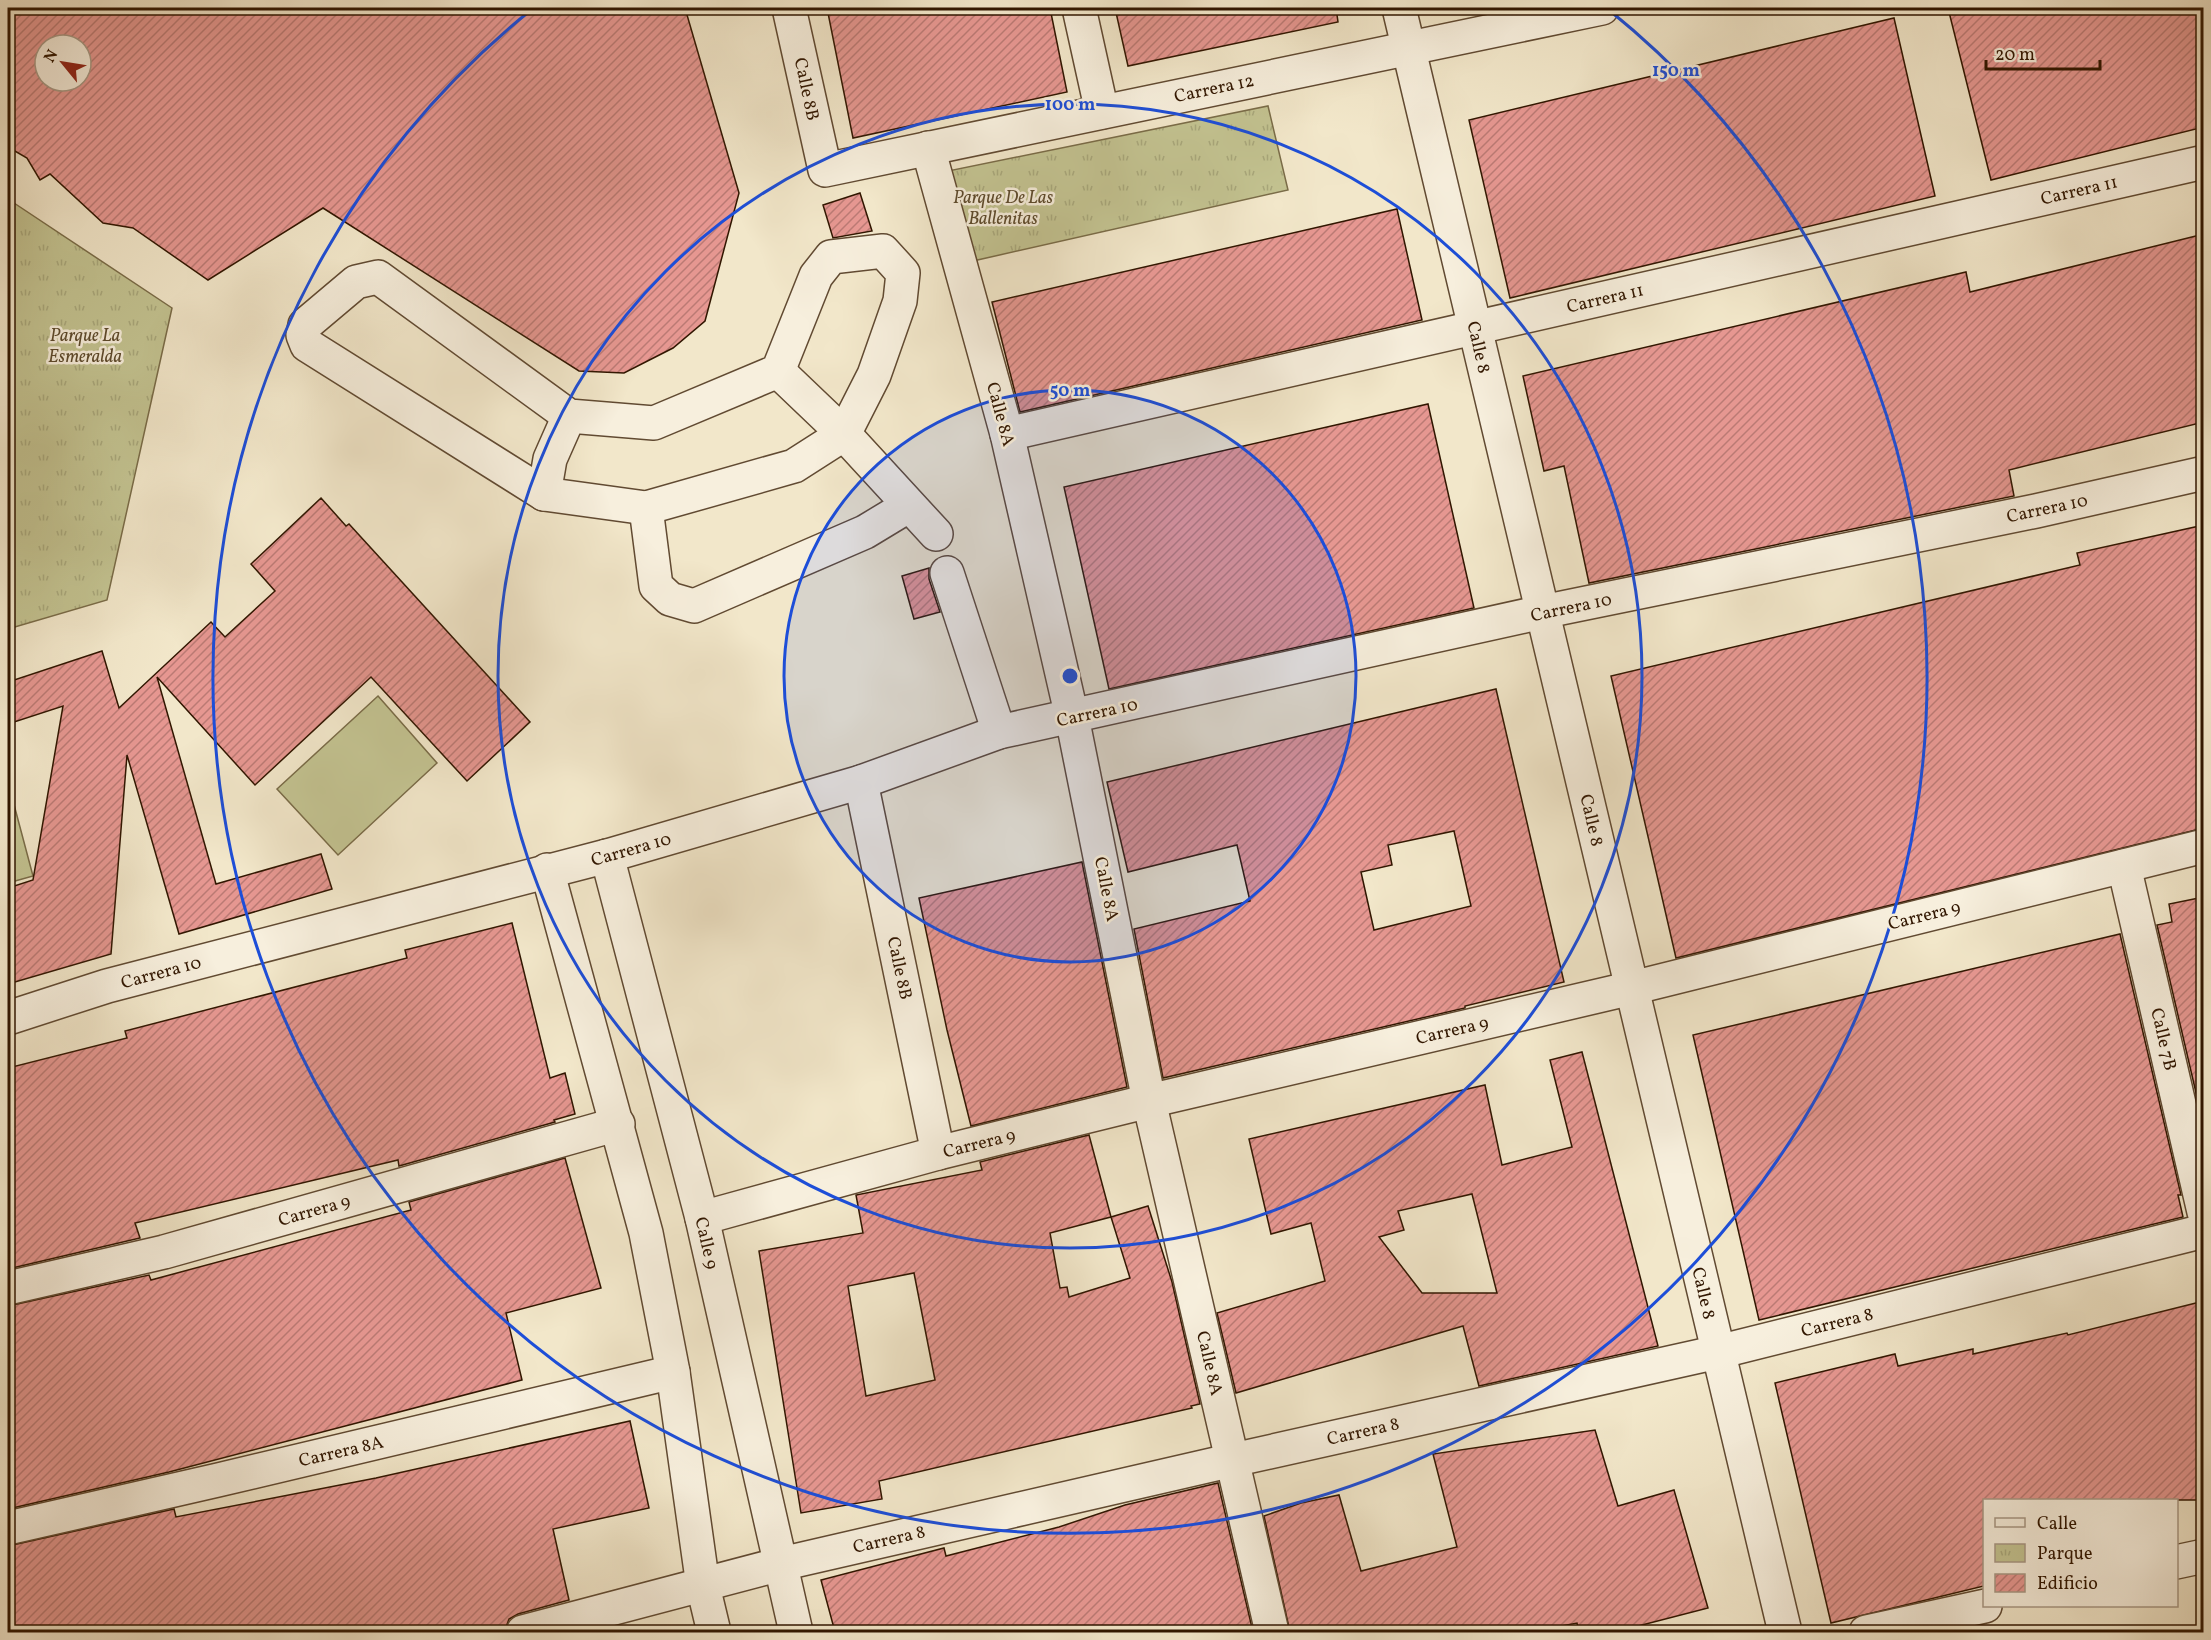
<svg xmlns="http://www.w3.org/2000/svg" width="2211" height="1640" viewBox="0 0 2211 1640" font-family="Vollkorn,serif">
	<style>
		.green { fill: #c3c391; stroke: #7a6c48; stroke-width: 1.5 }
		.park { fill: url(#park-tufts); stroke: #7a6c48; stroke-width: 1.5 }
		.building { fill: url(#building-hatch); stroke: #311600; stroke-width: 1.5; fill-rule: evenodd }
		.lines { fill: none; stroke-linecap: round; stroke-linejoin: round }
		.minor-casing { stroke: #614a32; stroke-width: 36 }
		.minor { stroke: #f7efdd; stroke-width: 33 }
		.ring { fill: none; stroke: #1d4ed8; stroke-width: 3 }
		.labels { text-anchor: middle; stroke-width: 5; stroke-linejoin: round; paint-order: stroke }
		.street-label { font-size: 18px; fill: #311600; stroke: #f7efdd }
		.park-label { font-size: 18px; font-style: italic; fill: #5d4a2c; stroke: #f7efdd }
		.centre { fill: #1d4ed8; stroke: #f7efdd; stroke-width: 3 }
		.ring-label { font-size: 18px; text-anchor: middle; font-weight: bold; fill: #1d4ed8; stroke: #f7efdd; stroke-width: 5; stroke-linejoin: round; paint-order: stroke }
	</style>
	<defs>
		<pattern id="park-tufts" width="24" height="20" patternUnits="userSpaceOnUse" patternTransform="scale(1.5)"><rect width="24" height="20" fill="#c3c391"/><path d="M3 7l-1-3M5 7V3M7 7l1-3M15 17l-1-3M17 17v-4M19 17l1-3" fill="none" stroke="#a8a77b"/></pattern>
		<pattern id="building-hatch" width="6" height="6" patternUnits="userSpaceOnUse" patternTransform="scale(1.5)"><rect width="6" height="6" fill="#e69791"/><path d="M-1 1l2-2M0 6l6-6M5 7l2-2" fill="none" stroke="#bb7a74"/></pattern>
	</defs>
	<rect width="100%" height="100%" fill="#f2e7ca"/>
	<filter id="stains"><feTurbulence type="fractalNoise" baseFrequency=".00333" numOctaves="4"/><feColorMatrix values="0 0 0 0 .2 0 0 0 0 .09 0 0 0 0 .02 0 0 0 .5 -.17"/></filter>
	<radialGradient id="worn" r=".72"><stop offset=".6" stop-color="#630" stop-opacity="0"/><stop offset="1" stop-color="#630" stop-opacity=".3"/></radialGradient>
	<g class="green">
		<polygon points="378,696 437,763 338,855 277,789"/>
		<polygon points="8,782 33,876 8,883"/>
	</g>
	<g class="park">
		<polygon points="1268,106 1288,190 964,263 948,171"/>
		<polygon points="8,199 172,308 107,600 8,629"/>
	</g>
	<g class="building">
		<path d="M 8,8 L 685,8 L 739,193 L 705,321 L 673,348 L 624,373 L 579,371 L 323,208 L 208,280 L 133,228 L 103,223 L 50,174 L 40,180 L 27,158 L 8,147 ZM 45,45 L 81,45 L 81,81 L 45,81 Z"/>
		<polygon points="827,8 1050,8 1067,92 853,138"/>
		<polygon points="1115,8 1336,8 1338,22 1128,66"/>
		<polygon points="1948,8 2204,8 2204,127 1991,180"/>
		<polygon points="1894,18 1935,196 1510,298 1469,120"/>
		<polygon points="860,193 872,231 833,238 823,205"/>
		<polygon points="1397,209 1422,320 1020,412 992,302"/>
		<polygon points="2204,234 2204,422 2009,470 2014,496 1589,583 1564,466 1544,471 1523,376 1966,272 1970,292"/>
		<polygon points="1428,404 1474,608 1109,689 1064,487"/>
		<polygon points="321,498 346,526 349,524 530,722 467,781 371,677 255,785 157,677 216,884 321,854 332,889 179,934 127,755 111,954 8,984 8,888 33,880 63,706 8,724 8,682 102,651 119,708 211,622 225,637 275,591 251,564"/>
		<polygon points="2204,525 2204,828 1676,958 1611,676 2080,565 2077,553"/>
		<polygon points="929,568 929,579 940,612 914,619 902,576"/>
		<path d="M 1496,689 L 1564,982 L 1465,1006 L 1465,1008 L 1163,1078 L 1134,929 L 1250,901 L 1237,845 L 1128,872 L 1107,782 ZM 1454,831 L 1471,906 L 1374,930 L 1361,872 L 1392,865 L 1388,845 Z"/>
		<polygon points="1082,862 1127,1087 971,1126 947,1030 919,898"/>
		<polygon points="2204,897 2204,1127 2157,925 2172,922 2169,904"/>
		<polygon points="512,923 550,1078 565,1073 575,1114 554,1120 555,1122 399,1166 398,1160 135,1223 140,1238 8,1269 8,1068 127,1038 125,1031 407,958 405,950"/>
		<polygon points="2120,934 2181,1195 2178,1195 2183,1217 1759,1320 1693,1035"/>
		<path d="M 1582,1052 L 1658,1346 L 1479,1386 L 1463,1326 L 1236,1393 L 1217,1313 L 1325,1281 L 1311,1223 L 1271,1234 L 1249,1139 L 1485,1085 L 1502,1165 L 1572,1147 L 1550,1060 ZM 1472,1194 L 1497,1293 L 1422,1293 L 1379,1237 L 1404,1230 L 1398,1211 Z"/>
		<path d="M 1089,1135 L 1111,1217 L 1148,1206 L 1172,1282 L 1200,1404 L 1191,1406 L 1192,1408 L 879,1481 L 882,1499 L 801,1513 L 759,1251 L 863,1233 L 856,1195 L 982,1170 L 980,1162 ZM 1111,1217 L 1130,1278 L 1069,1297 L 1067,1287 L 1060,1288 L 1050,1233 ZM 914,1273 L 935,1380 L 866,1396 L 848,1286 Z"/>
		<polygon points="565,1158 601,1288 506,1313 522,1380 169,1472 8,1509 8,1306 149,1275 151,1280 411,1210 409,1202"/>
		<polygon points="2204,1301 2204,1500 1984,1500 1984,1586 1831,1623 1775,1383 1895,1354 1898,1366 1973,1349 1973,1354 2067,1333 2068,1335"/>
		<polygon points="630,1421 649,1508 553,1529 569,1600 518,1614 509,1619 505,1630 491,1632 8,1632 8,1546 174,1509 176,1517 376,1478"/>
		<polygon points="1595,1430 1618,1506 1674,1490 1708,1608 1615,1632 1579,1632 1577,1623 1529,1632 1290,1632 1264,1516 1301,1503 1339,1495 1361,1571 1457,1547 1433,1454"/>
		<polygon points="1218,1483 1253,1632 835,1632 821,1580 944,1548 946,1556 1059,1527 1125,1505"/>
	</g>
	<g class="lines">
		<g class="minor-casing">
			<g id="minor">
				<polyline points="789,8 825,170 1602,8"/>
				<polyline points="1079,8 1102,112"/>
				<polyline points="1399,8 1785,1632"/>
				<polyline points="928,148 1007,434 1072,717 1149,1101 1272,1632"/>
				<polygon points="883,251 903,273 900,301 874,375 844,434 794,466 646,508 544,494 307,345 303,335 305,325 356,282 378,277 569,416 654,423 778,371 816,276 831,257"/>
				<polyline points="778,371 844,434 936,534"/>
				<polyline points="1007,434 2204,162"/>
				<polyline points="544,494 550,459 569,416"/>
				<polyline points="646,508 656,586 670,599 694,606 865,532 908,506"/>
				<polyline points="947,573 999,732"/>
				<polyline points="861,782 938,1153"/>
				<polyline points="607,856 702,1218 796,1632"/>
				<polyline points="2124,866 2204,1212"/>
				<polyline points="547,870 646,1233 673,1372 703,1586 714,1632"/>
				<polyline points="8,1018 107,986 607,856 861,782 999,732 1542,612 2036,511 2204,473"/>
				<polyline points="702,1218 938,1153 1149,1101 1632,988 2204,846"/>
				<polyline points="8,1288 164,1252 618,1124"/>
				<polyline points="8,1528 218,1480 673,1372"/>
				<polyline points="2176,1562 2204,1556"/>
				<polyline points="523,1632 781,1564 1233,1460 1718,1352 2204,1231"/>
				<polyline points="1866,1632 1985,1606"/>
			</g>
		</g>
		<use href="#minor" class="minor"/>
	</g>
	<circle cx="1070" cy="676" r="286" fill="#1d4ed8" fill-opacity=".12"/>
	<g class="ring">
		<circle cx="1070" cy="676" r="286"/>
		<circle cx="1070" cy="676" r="572"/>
		<path d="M1609 10A857 857 0 1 1 531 10"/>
	</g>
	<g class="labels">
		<g class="street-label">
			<text transform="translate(1214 88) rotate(-12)" y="6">Carrera 12</text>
			<text transform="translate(807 89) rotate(78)" y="6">Calle 8B</text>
			<text transform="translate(2079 190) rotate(-13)" y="6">Carrera 11</text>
			<text transform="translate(1605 298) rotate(-13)" y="6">Carrera 11</text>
			<text transform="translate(1479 347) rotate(77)" y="6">Calle 8</text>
			<text transform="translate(1001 414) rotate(75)" y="6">Calle 8A</text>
			<text transform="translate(2047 508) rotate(-12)" y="6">Carrera 10</text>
			<text transform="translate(1571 607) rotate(-12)" y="6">Carrera 10</text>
			<text transform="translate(1097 712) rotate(-12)" y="6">Carrera 10</text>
			<text transform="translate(1592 820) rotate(77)" y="6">Calle 8</text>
			<text transform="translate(631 849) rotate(-16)" y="6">Carrera 10</text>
			<text transform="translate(1107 889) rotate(79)" y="6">Calle 8A</text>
			<text transform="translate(1924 915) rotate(-14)" y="6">Carrera 9</text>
			<text transform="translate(900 968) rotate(78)" y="6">Calle 8B</text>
			<text transform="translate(161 972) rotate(-15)" y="6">Carrera 10</text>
			<text transform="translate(1452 1030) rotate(-13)" y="6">Carrera 9</text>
			<text transform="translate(2164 1039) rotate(77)" y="6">Calle 7B</text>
			<text transform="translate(979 1143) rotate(-14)" y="6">Carrera 9</text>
			<text transform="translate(314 1210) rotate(-16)" y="6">Carrera 9</text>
			<text transform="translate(707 1243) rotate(77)" y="6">Calle 9</text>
			<text transform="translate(1704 1293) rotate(77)" y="6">Calle 8</text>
			<text transform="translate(1837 1322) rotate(-14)" y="6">Carrera 8</text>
			<text transform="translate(1210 1363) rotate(77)" y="6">Calle 8A</text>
			<text transform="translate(1363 1431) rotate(-13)" y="6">Carrera 8</text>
			<text transform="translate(341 1451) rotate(-13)" y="6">Carrera 8A</text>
			<text transform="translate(889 1539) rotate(-13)" y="6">Carrera 8</text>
		</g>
		<g class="park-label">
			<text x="1003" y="203">Parque De Las<tspan x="1003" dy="21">Ballenitas</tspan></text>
			<text x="85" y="341">Parque La<tspan x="85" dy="21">Esmeralda</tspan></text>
		</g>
	</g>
	<circle cx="1070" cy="676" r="9" class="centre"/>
	<g class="ring-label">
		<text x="1676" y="76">150 m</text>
		<text x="1070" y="110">100 m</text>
		<text x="1070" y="396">50 m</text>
	</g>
	<rect width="2211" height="1640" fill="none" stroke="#f2e7ca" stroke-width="30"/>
	<rect x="9" y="9" width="2193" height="1622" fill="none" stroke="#311600" stroke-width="3"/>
	<rect x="15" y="15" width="2181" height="1610" fill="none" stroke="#311600" stroke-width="1.5"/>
	<rect x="1983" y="1499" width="195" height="108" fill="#f7efdd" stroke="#a89885" stroke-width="1.5"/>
	<rect x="1995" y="1518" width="30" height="9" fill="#f7efdd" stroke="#a89885" stroke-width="1.5"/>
	<text x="2037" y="1529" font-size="18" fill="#311600">Calle</text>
	<rect x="1995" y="1544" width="30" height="18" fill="url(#park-tufts)" stroke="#a89885" stroke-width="1.5"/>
	<text x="2037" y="1559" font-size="18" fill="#311600">Parque</text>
	<rect x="1995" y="1574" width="30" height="18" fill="url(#building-hatch)" stroke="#a89885" stroke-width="1.5"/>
	<text x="2037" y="1589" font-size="18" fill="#311600">Edificio</text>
	<g transform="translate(63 63) rotate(300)"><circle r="28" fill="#f7efdd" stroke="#a89885" stroke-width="1.5"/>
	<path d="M0-4.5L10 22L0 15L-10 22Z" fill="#8f2418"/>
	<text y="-9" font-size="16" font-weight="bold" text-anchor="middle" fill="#311600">N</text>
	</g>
	<path d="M1986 60v9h114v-9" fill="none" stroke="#311600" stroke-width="3"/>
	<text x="1995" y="60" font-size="18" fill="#311600" stroke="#f7efdd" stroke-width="4.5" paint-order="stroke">20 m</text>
	<rect width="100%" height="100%" filter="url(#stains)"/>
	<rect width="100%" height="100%" fill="url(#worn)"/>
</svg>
